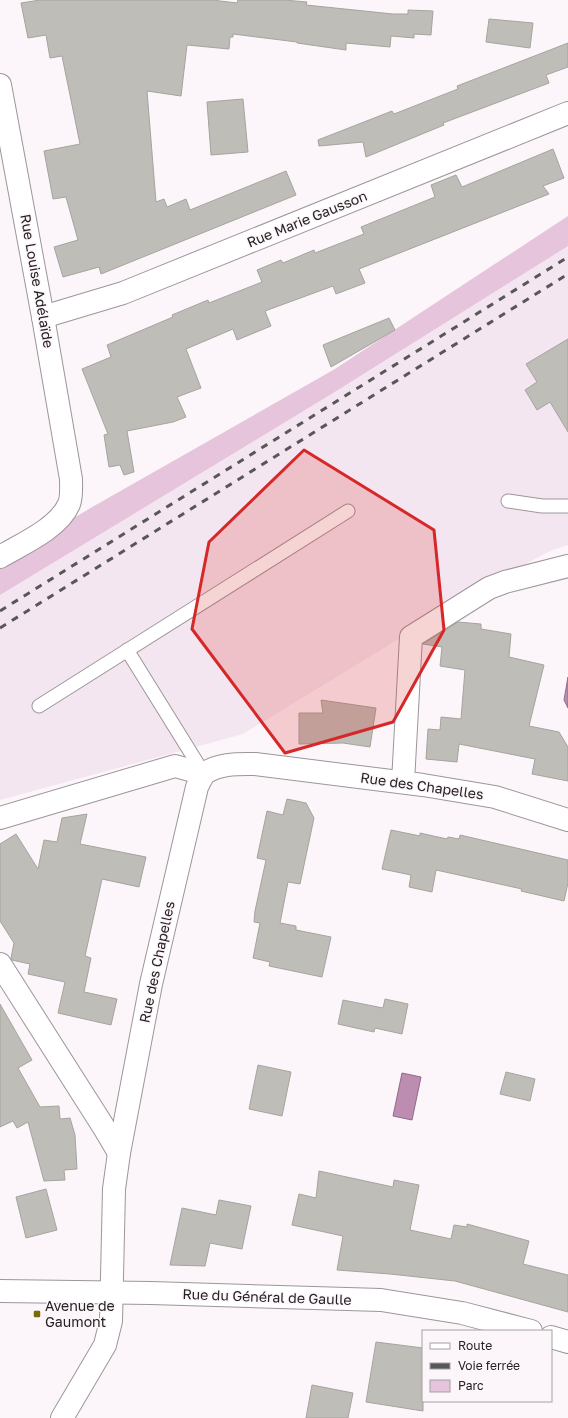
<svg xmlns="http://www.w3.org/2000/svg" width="568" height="1418" viewBox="0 0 568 1418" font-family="'Golos Text',sans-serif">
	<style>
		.built { fill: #f4e6f0 }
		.green { fill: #e5c4dc }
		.water { fill: #bd8cb1; stroke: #8f6c86 }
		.building { fill: #bebdb7; stroke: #a5a49e }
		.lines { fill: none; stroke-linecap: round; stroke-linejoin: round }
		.service-casing { stroke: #9c969a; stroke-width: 15 }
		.minor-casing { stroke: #9c969a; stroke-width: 24 }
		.secondary-casing { stroke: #9c969a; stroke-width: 24 }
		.service { stroke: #fff; stroke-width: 13 }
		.minor { stroke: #fff; stroke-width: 22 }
		.secondary { stroke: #fff; stroke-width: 22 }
		.rail { stroke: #595658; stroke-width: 3; stroke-dasharray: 7 7; stroke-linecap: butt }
		.marked { fill: #d62828; fill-opacity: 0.2; stroke: #d62828; stroke-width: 3; stroke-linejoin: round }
		.poi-dot { fill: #786c06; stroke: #fcf5fa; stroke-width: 1.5 }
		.labels { text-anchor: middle; stroke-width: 3; stroke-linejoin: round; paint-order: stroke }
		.street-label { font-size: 14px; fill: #232122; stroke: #fcf5fa }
		.poi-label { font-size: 14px; fill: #232122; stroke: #fcf5fa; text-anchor: start }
	</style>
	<rect width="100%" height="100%" fill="#fcf5fa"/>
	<polygon class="built" points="568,218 568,545 550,551 489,584 243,734 0,800 0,572 413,322"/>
	<polygon class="green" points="568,216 568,246 333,393 0,595 0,562 94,506 335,369"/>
	<g class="water">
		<polygon points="568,677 568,708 564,700"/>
		<polygon points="402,1073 421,1077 412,1120 393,1116"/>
	</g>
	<g class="building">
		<polygon points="40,0 212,0 237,3 238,0 284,0 307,2 306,5 393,14 408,14 408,10 433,11 431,35 414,34 414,38 391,36 390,47 346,43 346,50 297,43 297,42 233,34 233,37 230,37 229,49 187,45 181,96 147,91 156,202 164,199 167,207 186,199 190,210 286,171 296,195 101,274 99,267 63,277 54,247 78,240 66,197 53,199 44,151 80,144 62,56 50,58 46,35 28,38 21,3"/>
		<polygon points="489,19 533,23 530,48 486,42"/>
		<polygon points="568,43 568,67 546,75 549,83 443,123 444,125 366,157 363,142 319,146 318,140 392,111 394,114 458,89 457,86"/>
		<polygon points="243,99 248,152 211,155 207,102"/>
		<polygon points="553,149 564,178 543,186 549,194 359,269 365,283 336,294 333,286 265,311 271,326 237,340 233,329 186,349 201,388 177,397 186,417 173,422 127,431 134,472 124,475 120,465 109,467 104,435 108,434 82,369 111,357 107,345 173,317 172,315 208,300 209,303 262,282 257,270 281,260 283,263 314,250 315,253 364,234 361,227 435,197 431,185 456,175 462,187"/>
		<polygon points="389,318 395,330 331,367 323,345"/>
		<polygon points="568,339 568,432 550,402 537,410 525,390 537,382 526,364"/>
		<polygon points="458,622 481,624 481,629 511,634 509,657 544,665 529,726 559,732 568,747 568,781 532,774 535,759 459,744 457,762 426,759 428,729 440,730 441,717 461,719 465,670 440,666 442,647 423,644"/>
		<polygon points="321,700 376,708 370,747 343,743 299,744 299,713 323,713"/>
		<polygon points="287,799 306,803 314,818 300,884 288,882 280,923 296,926 296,930 331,937 322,977 269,966 270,962 253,958 260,923 254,922 255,911 266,860 257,858 267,811 283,815"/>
		<polygon points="87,814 80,844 146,857 139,887 102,879 85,956 91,958 84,992 117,999 111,1025 58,1013 65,982 28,974 30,964 12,960 11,958 14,943 0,921 0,844 16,834 38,869 44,840 57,842 62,818"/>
		<polygon points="391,830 420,836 420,833 447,839 448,837 459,839 460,835 568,860 568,883 564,901 521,891 522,889 436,870 432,892 409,887 411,875 382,869"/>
		<polygon points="385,999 408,1004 402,1034 375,1028 374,1032 338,1024 343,1000 383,1008"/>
		<polygon points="0,1004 32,1060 18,1068 40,1107 59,1106 60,1119 70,1118 75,1135 77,1169 64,1170 65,1180 44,1181 28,1122 17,1128 13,1121 0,1127"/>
		<polygon points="258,1065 291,1072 282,1116 249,1109"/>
		<polygon points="506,1072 535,1079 530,1101 500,1094"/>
		<polygon points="319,1171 393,1187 394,1180 419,1185 410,1230 451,1239 454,1225 467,1227 467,1224 529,1241 523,1264 568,1275 568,1312 455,1281 390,1274 337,1270 343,1236 292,1225 299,1194 316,1198"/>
		<polygon points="46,1189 57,1230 26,1238 16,1197"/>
		<polygon points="219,1200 251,1206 242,1249 210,1243 205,1266 170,1265 182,1208 216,1215"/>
		<polygon points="376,1342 423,1348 423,1411 366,1402"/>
		<polygon points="312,1385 353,1393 348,1418 306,1418"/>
	</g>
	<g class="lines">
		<g class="service-casing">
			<g id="service">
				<polyline points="508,501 542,506 568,506"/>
				<polyline points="127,650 204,774"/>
				<polyline points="39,706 348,511"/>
			</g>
		</g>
		<g class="minor-casing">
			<g id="minor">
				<path d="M 0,85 L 43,317 L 71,479 C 71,486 72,497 69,504 C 59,528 22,544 0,557"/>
				<polyline points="43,317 123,293 568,113"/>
				<polyline points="403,782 411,637 489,588 505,582 568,566"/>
				<polyline points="0,818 175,766 204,774"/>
				<polyline points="0,964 103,1126 119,1153"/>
				<path d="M 62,1418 L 105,1345 L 111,1321 L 114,1189 L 119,1153 L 151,984 L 197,787 C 199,783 202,776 205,773 C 220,763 238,764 255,764 L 423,785 L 495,797 L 568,820"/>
			</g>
		</g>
		<g class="secondary-casing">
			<g id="secondary">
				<polyline points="0,1291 151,1293 381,1300 462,1313 531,1331"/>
				<polyline points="551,1337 568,1342"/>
			</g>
		</g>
		<use href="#service" class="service"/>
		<use href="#minor" class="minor"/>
		<use href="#secondary" class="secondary"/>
		<g class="rail">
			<polyline points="0,611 568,257"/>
			<polyline points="0,628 568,274"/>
		</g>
	</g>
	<path class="marked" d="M 304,450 L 434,530 L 444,630 L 393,722 L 285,753 L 192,629 L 209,542 Z"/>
	<rect class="poi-dot" x="33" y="1310" width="8" height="8" rx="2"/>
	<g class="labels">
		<g class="street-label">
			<text transform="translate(307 219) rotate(-22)" y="5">Rue Marie Gausson</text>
			<text transform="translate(37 281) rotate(80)" y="5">Rue Louise Adélaïde</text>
			<text transform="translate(422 786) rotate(8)" y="5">Rue des Chapelles</text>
			<text transform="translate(157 962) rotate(-78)" y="5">Rue des Chapelles</text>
			<text transform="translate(267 1297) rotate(2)" y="5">Rue du Général de Gaulle</text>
		</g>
		<g class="poi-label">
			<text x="45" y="1311">Avenue de<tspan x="45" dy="16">Gaumont</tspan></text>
		</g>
	</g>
	<rect x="422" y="1330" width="130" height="72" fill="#fcf5fa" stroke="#a5a0a4"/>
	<rect x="430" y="1343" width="20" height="6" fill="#ffffff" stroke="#a5a0a4"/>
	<text x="458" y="1350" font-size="12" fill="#232122">Route</text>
	<rect x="430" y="1363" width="20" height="6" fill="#595658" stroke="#a5a0a4"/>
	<text x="458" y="1370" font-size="12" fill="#232122">Voie ferrée</text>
	<rect x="430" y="1380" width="20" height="12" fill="#e5c4dc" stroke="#a5a0a4"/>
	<text x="458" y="1390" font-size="12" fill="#232122">Parc</text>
</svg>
